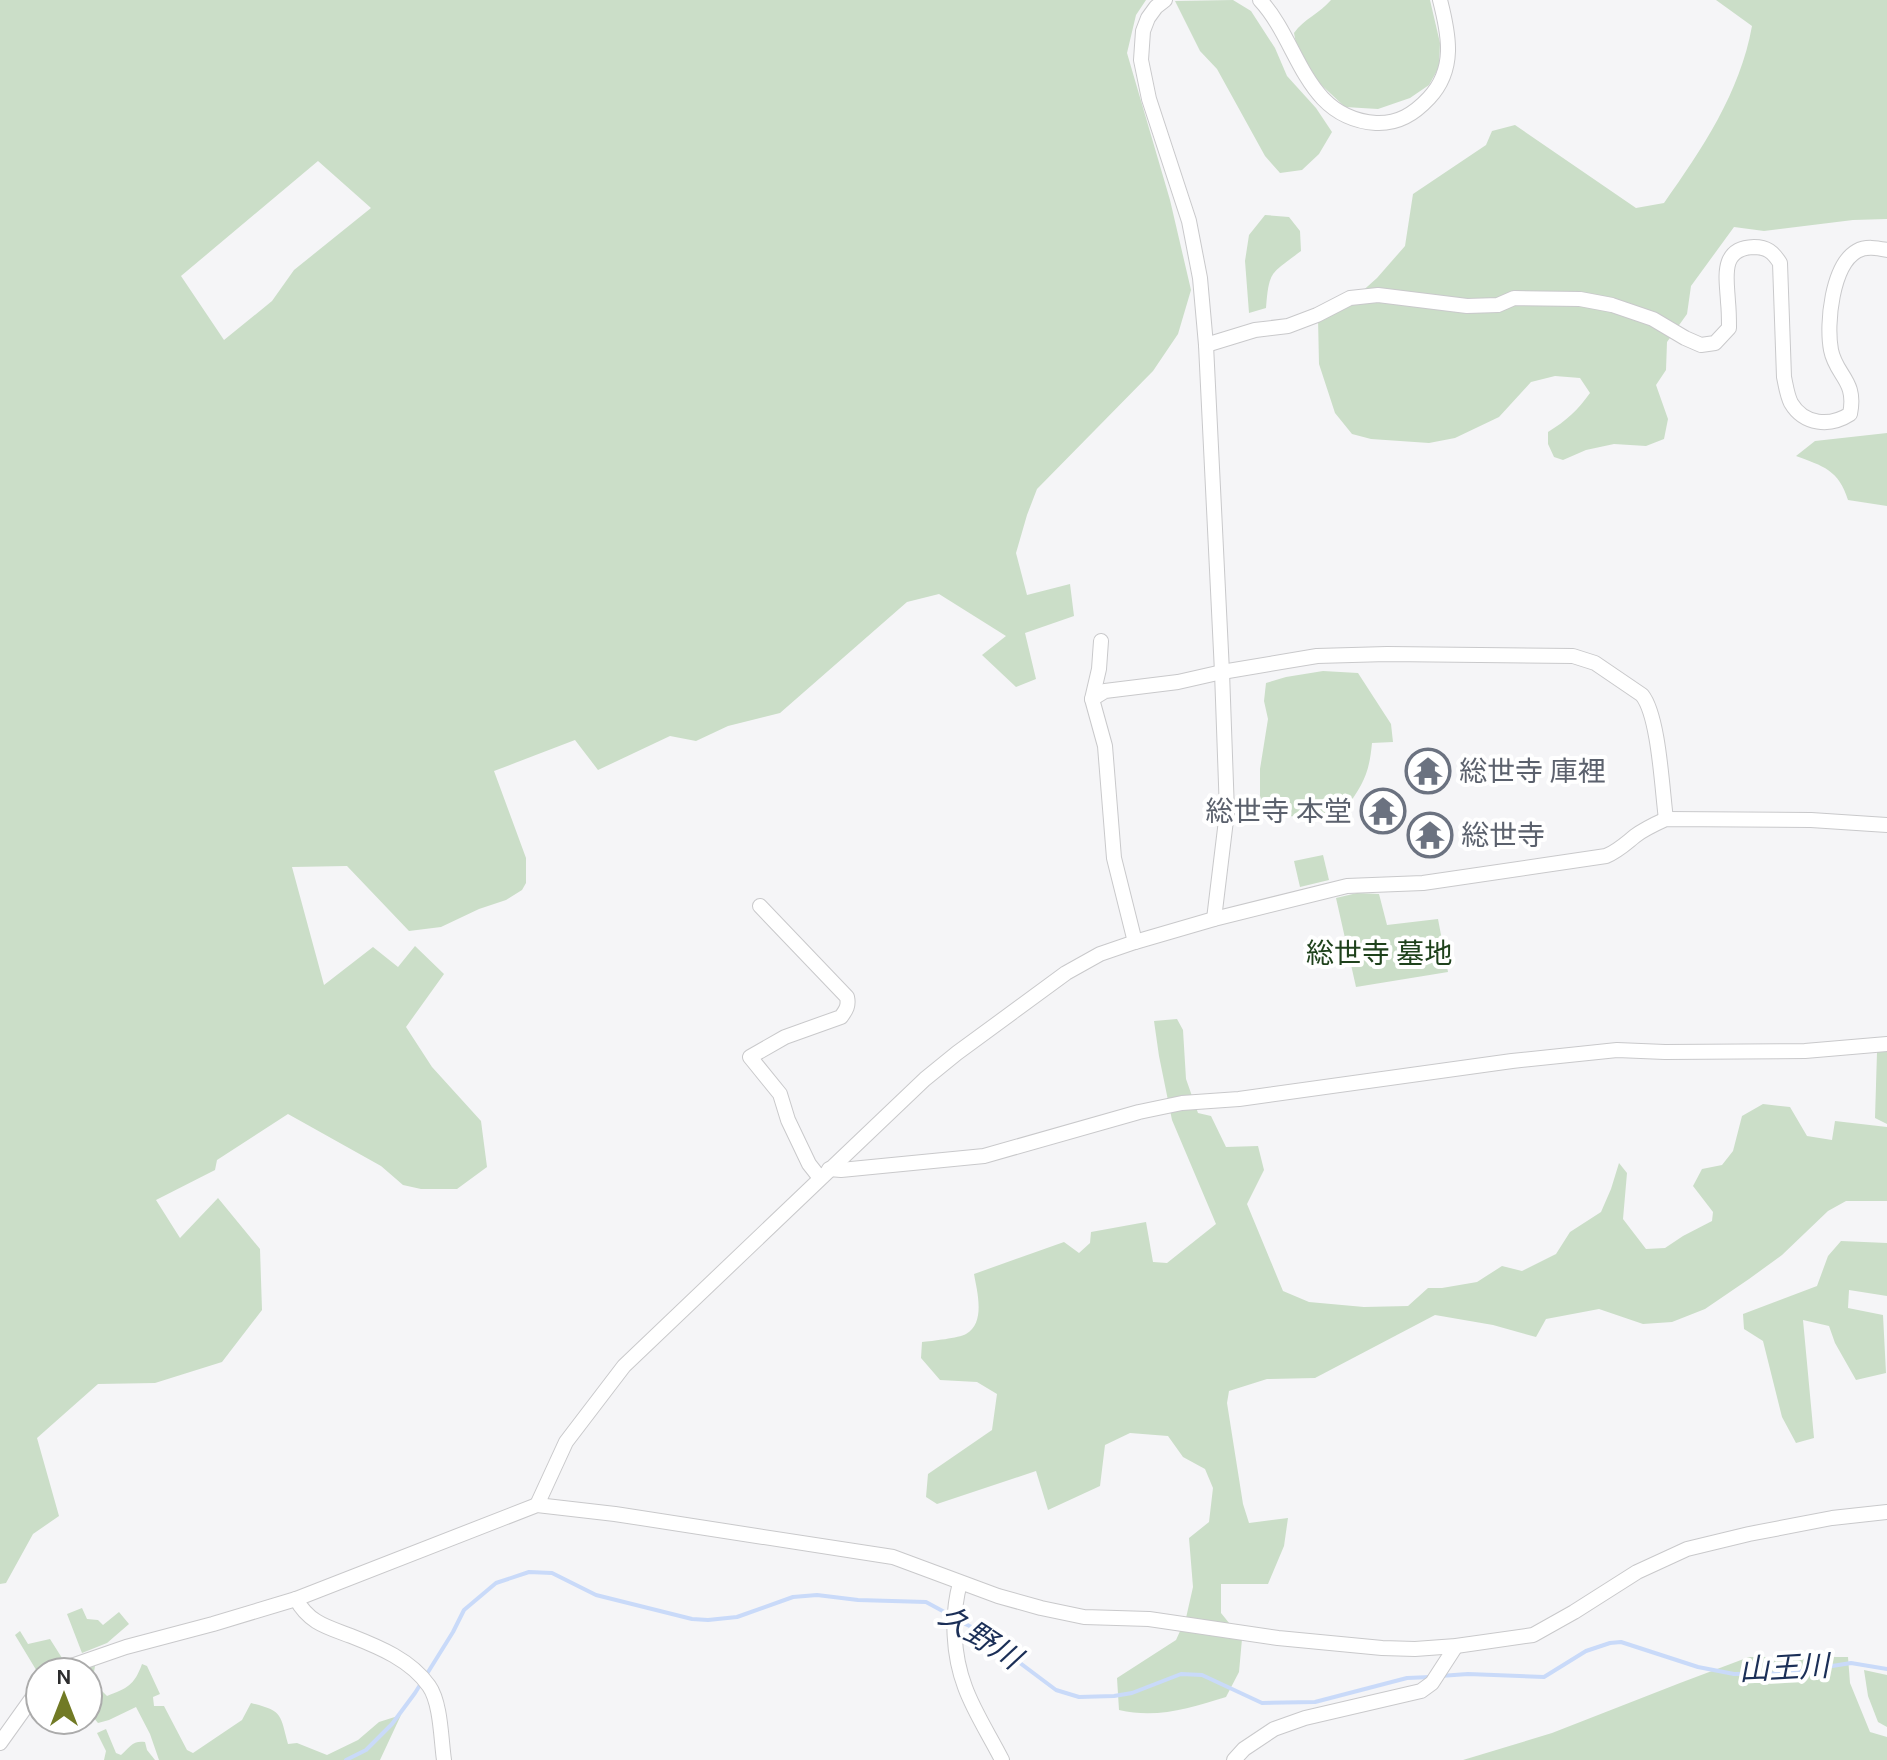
<svg xmlns="http://www.w3.org/2000/svg" width="1887" height="1760" viewBox="0 0 1887 1760" font-family="Karla,'Noto Sans JP',sans-serif">
	<style>
		.green { fill: #cbdec8; fill-rule: evenodd }
		.lines { fill: none; stroke-linecap: round; stroke-linejoin: round }
		.stream { stroke: #c9daf9; stroke-width: 4 }
		.minor-casing { stroke: #c9c9cb; stroke-width: 16 }
		.minor { stroke: #fff; stroke-width: 14 }
		.labels { text-anchor: middle; stroke-width: 8; stroke-linejoin: round; paint-order: stroke }
		.worship-label { font-size: 28px; fill: #5b616d; stroke: #fff; text-anchor: start }
		.park-label { font-size: 28px; fill: #1f421c; stroke: #fff }
		.water-label { font-size: 30px; font-style: italic; fill: #1b2f57; stroke: #fff }
	</style>
	<rect width="100%" height="100%" fill="#f5f5f7"/>
	<g class="green">
		<path d="M 0,0 L 1146,0 L 1136,15 L 1127,53 L 1170,200 L 1191,290 L 1178,334 L 1153,371 L 1037,489 L 1027,515 L 1016,553 L 1027,595 L 1070,584 L 1074,616 L 1025,633 L 1036,679 L 1016,687 L 982,655 L 1006,636 L 939,594 L 907,602 L 780,713 L 728,726 L 696,741 L 670,736 L 598,770 L 575,740 L 494,771 L 526,858 L 526,883 L 522,890 L 506,900 L 479,909 L 441,927 L 409,931 L 347,866 L 292,867 L 324,985 L 373,947 L 398,967 L 415,946 L 444,974 L 406,1027 L 432,1067 L 481,1121 L 487,1167 L 457,1189 L 421,1189 L 403,1185 L 381,1166 L 288,1114 L 217,1160 L 215,1170 L 156,1200 L 180,1238 L 218,1198 L 260,1249 L 262,1310 L 222,1362 L 155,1383 L 98,1384 L 37,1438 L 59,1516 L 33,1534 L 6,1583 L 0,1584 ZM 318,161 L 371,208 L 294,270 L 272,301 L 224,340 L 181,276 Z"/>
		<polygon points="1233,0 1251,11 1275,48 1287,76 1316,108 1332,132 1319,154 1302,170 1280,173 1265,156 1217,69 1200,51 1175,1"/>
		<path d="M 1331,0 L 1430,0 L 1440,43 L 1439,67 L 1429,85 L 1410,98 L 1378,109 L 1345,107 L 1316,80 L 1298,54 L 1294,33 C 1304,19 1320,13 1331,0 Z"/>
		<path d="M 1716,0 L 1887,0 L 1887,219 L 1853,220 L 1764,231 L 1734,227 L 1691,286 L 1687,314 L 1667,342 L 1666,370 L 1656,385 L 1668,419 L 1664,439 L 1646,446 L 1614,444 L 1586,450 L 1563,460 L 1554,457 L 1548,444 L 1548,432 C 1566,421 1578,410 1590,393 L 1580,378 L 1555,376 L 1531,382 L 1499,417 L 1455,438 L 1429,443 L 1371,439 L 1352,434 L 1335,413 L 1319,364 L 1318,318 L 1349,303 L 1377,278 L 1405,246 L 1413,194 L 1486,145 L 1492,131 L 1515,125 L 1636,208 L 1664,203 C 1702,149 1740,93 1752,26 Z"/>
		<path d="M 1265,215 L 1289,217 L 1300,231 L 1301,251 C 1271,274 1269,270 1266,308 L 1249,313 L 1245,261 L 1249,235 Z"/>
		<path d="M 1887,433 L 1887,506 L 1848,500 C 1839,470 1823,466 1796,456 L 1815,441 Z"/>
		<path d="M 1323,671 L 1358,673 L 1391,724 L 1393,742 L 1372,743 C 1369,775 1363,784 1345,810 C 1319,814 1293,820 1266,813 L 1260,796 L 1260,769 L 1268,719 L 1264,701 L 1266,683 L 1286,677 Z"/>
		<polygon points="1323,855 1329,880 1300,887 1294,861"/>
		<polygon points="1357,893 1379,894 1387,925 1438,919 1448,972 1356,987 1336,898"/>
		<path d="M 1177,1019 L 1183,1030 L 1186,1079 L 1198,1113 L 1211,1116 L 1226,1147 L 1258,1146 L 1264,1170 L 1247,1204 L 1283,1291 L 1309,1302 L 1364,1307 L 1408,1306 L 1428,1288 L 1442,1288 L 1477,1282 L 1502,1266 L 1522,1271 L 1556,1254 L 1570,1232 L 1601,1212 L 1611,1189 L 1619,1163 L 1627,1173 L 1623,1219 L 1646,1249 L 1665,1248 L 1683,1236 L 1712,1221 L 1713,1212 L 1693,1186 L 1702,1169 L 1722,1165 L 1733,1151 L 1742,1116 L 1763,1104 L 1790,1107 L 1807,1136 L 1832,1140 L 1835,1121 L 1887,1127 L 1887,1201 L 1846,1201 L 1828,1211 L 1782,1255 L 1749,1279 L 1705,1309 L 1672,1322 L 1643,1324 L 1599,1309 L 1546,1319 L 1536,1337 L 1493,1325 L 1435,1315 L 1315,1378 L 1267,1379 L 1229,1391 L 1227,1403 L 1243,1504 L 1249,1523 L 1288,1518 L 1284,1546 L 1268,1584 L 1221,1584 L 1221,1613 L 1242,1639 L 1239,1672 L 1226,1697 C 1190,1708 1157,1719 1119,1710 L 1117,1678 L 1176,1640 L 1186,1618 L 1193,1587 L 1189,1538 L 1209,1522 L 1213,1488 L 1205,1469 L 1183,1457 L 1168,1436 L 1130,1433 L 1105,1445 L 1100,1486 L 1048,1510 L 1036,1471 L 937,1504 L 926,1497 L 928,1474 L 992,1430 L 997,1394 L 977,1382 L 940,1380 L 921,1358 L 922,1342 C 932,1341 959,1338 966,1334 C 986,1323 977,1291 974,1274 L 1064,1242 L 1079,1253 L 1090,1243 L 1091,1232 L 1146,1222 L 1153,1262 L 1167,1263 L 1216,1224 L 1172,1120 L 1159,1056 L 1154,1021 Z"/>
		<polygon points="1877,1052 1887,1052 1887,1124 1875,1118"/>
		<polygon points="1841,1241 1887,1243 1887,1296 1849,1290 1848,1308 1883,1315 1886,1373 1856,1380 1835,1343 1829,1326 1803,1320 1814,1438 1796,1443 1782,1417 1763,1341 1744,1329 1743,1314 1817,1286 1828,1256"/>
		<polygon points="82,1608 87,1619 98,1620 103,1625 119,1612 129,1624 107,1643 82,1653 67,1614"/>
		<polygon points="20,1631 28,1644 50,1639 62,1658 38,1673 15,1635"/>
		<polygon points="1749,1657 1848,1657 1850,1683 1870,1732 1887,1737 1887,1760 1463,1760 1552,1733 1680,1683"/>
		<path d="M 142,1664 L 147,1666 L 160,1694 L 153,1697 L 154,1706 L 164,1706 L 187,1750 L 193,1753 L 242,1720 L 251,1703 C 283,1711 280,1714 288,1744 L 297,1743 L 327,1755 L 358,1740 L 379,1722 L 401,1715 L 380,1760 L 159,1760 L 150,1734 L 136,1707 L 109,1720 L 98,1723 L 88,1711 L 88,1672 L 78,1672 L 78,1668 L 86,1665 L 95,1666 L 93,1678 L 98,1682 L 99,1688 L 107,1696 C 127,1688 134,1686 142,1664 Z"/>
		<polygon points="1864,1670 1887,1675 1887,1727 1878,1722 1868,1696"/>
		<path d="M 106,1729 L 116,1753 L 121,1755 C 130,1747 133,1740 145,1742 L 147,1750 L 155,1760 L 104,1760 L 106,1751 L 97,1733 Z"/>
	</g>
	<g class="lines">
		<g class="stream">
			<polyline points="957,1620 984,1633 992,1642 1056,1690 1079,1697 1114,1696 1132,1693 1181,1674 1202,1675 1262,1703 1315,1702 1407,1678 1431,1677"/>
			<polyline points="1440,1676 1468,1674 1544,1677 1586,1651 1610,1643 1621,1642 1698,1667 1734,1674 1788,1673 1851,1663 1887,1669"/>
			<polyline points="346,1760 366,1750 392,1724 415,1693 453,1632 464,1610 496,1583 529,1572 552,1573 596,1595 692,1619 708,1620 737,1617 793,1597 817,1595 858,1600 926,1602 950,1615"/>
		</g>
		<g class="minor-casing">
			<g id="minor">
				<polyline points="1165,0 1156,7 1148,18 1143,31 1141,60 1149,99 1189,221 1200,278 1206,345 1222,672 1227,812 1214,919"/>
				<path d="M 1260,0 C 1300,43 1304,118 1376,123 C 1398,124 1414,114 1429,98 C 1456,69 1449,35 1440,0"/>
				<path d="M 1206,345 L 1255,330 L 1288,326 L 1317,315 L 1350,298 L 1378,295 L 1467,306 L 1498,305 L 1514,298 L 1580,299 L 1612,305 L 1653,319 L 1685,338 L 1701,345 L 1715,343 L 1729,328 C 1729,320 1729,311 1728,302 C 1727,279 1719,248 1754,247 C 1767,247 1773,252 1780,263 L 1784,377 C 1786,386 1787,395 1791,403 C 1804,425 1830,427 1850,414 C 1857,380 1836,376 1831,350 C 1826,324 1832,265 1857,251 C 1866,246 1877,248 1887,250"/>
				<polyline points="1101,641 1099,669 1092,699 1105,746 1114,858 1135,942"/>
				<path d="M 1092,699 L 1105,691 L 1178,682 L 1222,672 L 1317,656 L 1387,654 L 1573,656 L 1595,663 L 1642,695 C 1659,716 1662,790 1666,819"/>
				<path d="M 760,906 L 847,997 C 849,1006 846,1010 841,1017 L 785,1037 L 750,1057 L 780,1094 L 788,1120 L 809,1164 L 820,1178"/>
				<polyline points="829,1169 841,1170 984,1156 1139,1112 1182,1103 1239,1099 1512,1061 1617,1050 1665,1052 1805,1051 1887,1044"/>
				<path d="M 537,1505 L 566,1442 L 624,1366 L 925,1079 L 957,1053 L 1066,973 L 1100,954 L 1135,942 L 1214,919 L 1347,886 L 1423,883 L 1606,856 C 1618,851 1625,844 1635,836 C 1644,829 1655,824 1666,819 L 1811,820 L 1887,825"/>
				<path d="M 960,1583 C 951,1616 953,1655 965,1687 C 974,1712 990,1736 1002,1760"/>
				<path d="M 296,1599 C 309,1623 327,1627 351,1636 C 379,1647 411,1660 429,1686 C 441,1703 441,1740 444,1760"/>
				<polyline points="62,1672 74,1665 126,1647 213,1624 296,1599 537,1505 615,1514 893,1557 998,1596 1041,1608 1084,1617 1149,1619 1278,1638 1382,1648 1415,1649 1456,1646 1533,1635 1574,1612 1637,1572 1687,1549 1749,1534 1832,1518 1887,1512"/>
				<polyline points="0,1743 40,1687"/>
				<polyline points="1234,1760 1244,1749 1274,1729 1305,1718 1421,1691 1432,1683 1456,1646"/>
			</g>
		</g>
		<use href="#minor" class="minor"/>
	</g>
	<defs>
		<g id="temple-ring" transform="scale(2.3)"><circle r="9.5" fill="#fff" stroke="#6b7280" stroke-width="1.5"/><path d="M0-6L5-2H3V0L6.5 2.5H4V6H1.5V3h-3V6H-4V2.5H-6.5L-3 0V-2H-5Z" fill="#6b7280"/></g>
	</defs>
	<g fill-rule="evenodd">
		<use href="#temple-ring" x="1428" y="771"/>
		<use href="#temple-ring" x="1383" y="811"/>
		<use href="#temple-ring" x="1430" y="835"/>
	</g>
	<g class="labels">
		<g class="worship-label">
			<text x="1459" y="781">総世寺 庫裡</text>
			<text x="1352" y="821" text-anchor="end">総世寺 本堂</text>
			<text x="1461" y="845">総世寺</text>
		</g>
		<g class="park-label">
			<text x="1379" y="963">総世寺 墓地</text>
		</g>
		<g class="water-label">
			<text transform="translate(980 1637) rotate(33)" y="10">久野川</text>
			<text transform="translate(1784 1668) rotate(-3)" y="10">山王川</text>
		</g>
	</g>
	<g transform="translate(64 1696)"><circle r="38" fill="#ffffff" stroke="#ababab" stroke-width="2"/>
	<path d="M0-6L14 30L0 20L-14 30Z" fill="#717a25"/>
	<text y="-12" font-size="22" font-weight="bold" text-anchor="middle" fill="#2d2d2e">N</text>
	</g>
</svg>
